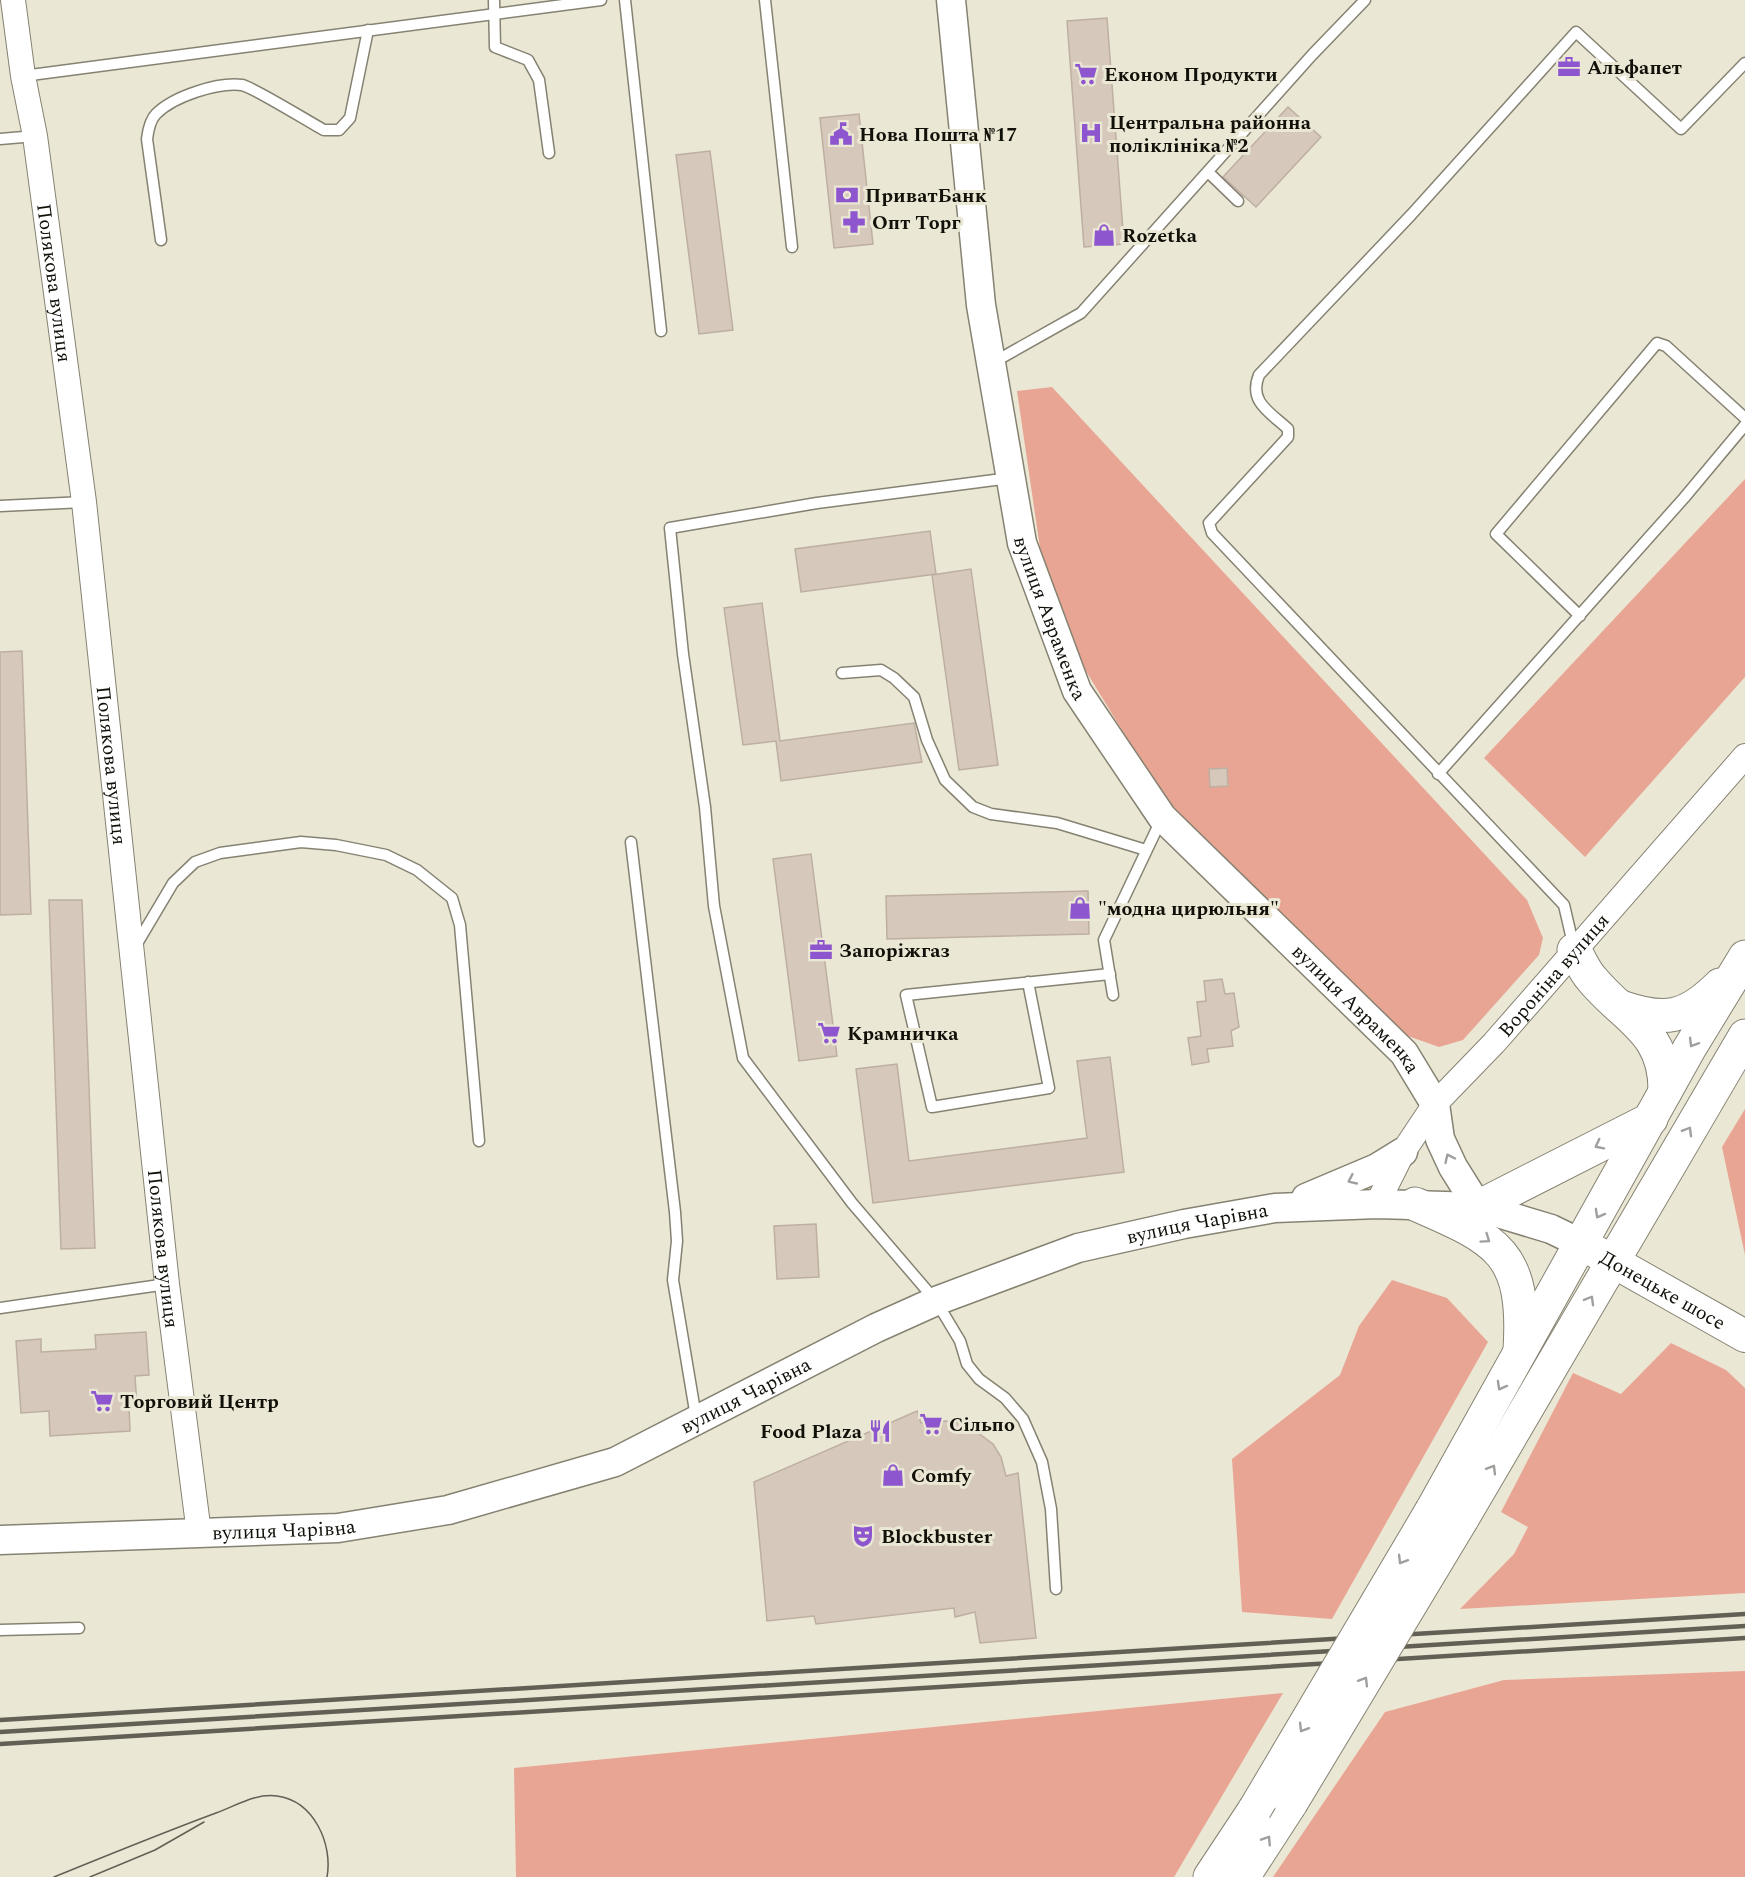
<svg xmlns="http://www.w3.org/2000/svg" width="1745" height="1877" viewBox="0 0 1745 1877" font-family="Spectral,serif">
	<style>
		.forest { fill: #e9a593 }
		.building { fill: #d6c8bb; stroke: #bdafa2; stroke-width: 1.5 }
		.lines { fill: none; stroke-linecap: round; stroke-linejoin: round }
		.service-casing { stroke: #868272; stroke-width: 13 }
		.tertiary-casing { stroke: #868272; stroke-width: 26 }
		.secondary-casing { stroke: #868272; stroke-width: 31 }
		.primary-casing { stroke: #868272; stroke-width: 34 }
		.trunk-casing { stroke: #868272; stroke-width: 35 }
		.service { stroke: #fff; stroke-width: 10 }
		.tertiary { stroke: #fff; stroke-width: 24 }
		.secondary { stroke: #fff; stroke-width: 28 }
		.primary { stroke: #fff; stroke-width: 32 }
		.trunk { stroke: #fff; stroke-width: 33 }
		.tram { stroke: #625f54; stroke-width: 1.5 }
		.rail { stroke: #625f54; stroke-width: 4.5 }
		.trunk-bridge-casing { stroke: #868272; stroke-width: 35; stroke-linecap: butt }
		.trunk-bridge { stroke: #fff; stroke-width: 33 }
		.oneway { stroke: #a09f9d }
		.labels { text-anchor: middle; stroke-width: 6; stroke-linejoin: round; paint-order: stroke }
		.poi-label { font-size: 20px; font-weight: bold; fill: #111009; stroke: #ebe7d5; text-anchor: start }
		.street-label { font-size: 20px; fill: #111009; stroke: #ebe7d5 }
	</style>
	<rect width="100%" height="100%" fill="#ebe7d5"/>
	<g class="forest">
		<polygon points="1052,387 1527,900 1543,938 1539,955 1463,1040 1439,1047 1405,1035 1167,804 1081,663 1040,548 1017,391"/>
		<polygon points="1745,479 1745,677 1585,857 1484,758"/>
		<polygon points="1745,1109 1745,1255 1722,1147"/>
		<polygon points="1392,1280 1447,1298 1488,1342 1332,1619 1242,1612 1232,1459 1340,1375 1359,1326"/>
		<polygon points="1671,1343 1726,1370 1745,1388 1745,1593 1460,1609 1514,1554 1528,1527 1501,1512 1573,1373 1621,1394"/>
		<polygon points="1745,1671 1745,1877 1273,1877 1385,1712 1504,1680"/>
		<polygon points="1283,1693 1174,1877 516,1877 514,1768"/>
	</g>
	<g class="building">
		<polygon points="1107,18 1124,244 1084,247 1067,21"/>
		<polygon points="1288,107 1321,137 1256,207 1223,177"/>
		<polygon points="859,114 873,244 834,248 820,118"/>
		<polygon points="710,151 733,330 699,334 676,155"/>
		<polygon points="930,531 936,574 801,592 795,549"/>
		<polygon points="971,569 998,765 959,770 932,575"/>
		<polygon points="762,603 780,741 914,723 922,762 781,781 776,741 743,745 724,608"/>
		<polygon points="22,651 31,914 0,915 0,652"/>
		<polygon points="1227,768 1228,786 1210,787 1209,769"/>
		<polygon points="811,854 837,1056 799,1061 773,859"/>
		<polygon points="1088,891 1089,934 887,939 886,896"/>
		<polygon points="49,900 82,900 95,1248 61,1249"/>
		<polygon points="1222,979 1225,994 1234,993 1239,1027 1231,1031 1233,1046 1207,1049 1209,1062 1192,1065 1188,1038 1201,1036 1197,1002 1206,1001 1204,981"/>
		<polygon points="1110,1057 1124,1172 873,1203 856,1069 897,1064 909,1161 1087,1138 1077,1061"/>
		<polygon points="816,1224 819,1277 777,1279 774,1226"/>
		<polygon points="146,1332 149,1375 135,1376 137,1406 129,1407 130,1431 50,1436 49,1411 21,1413 16,1341 41,1339 41,1352 96,1349 95,1335"/>
		<polygon points="917,1411 921,1423 946,1421 966,1424 993,1444 1001,1457 1006,1476 1018,1473 1036,1638 980,1643 975,1612 955,1617 954,1608 816,1624 814,1616 767,1621 754,1482"/>
	</g>
	<g class="lines">
		<g class="service-casing">
			<g id="service">
				<polyline points="494,0 495,47 528,60 539,80 549,153"/>
				<polyline points="625,0 661,331"/>
				<polyline points="765,0 792,247"/>
				<polyline points="23,76 601,0"/>
				<polyline points="0,139 35,136"/>
				<polyline points="1208,172 1238,201"/>
				<path d="M 161,240 L 147,139 C 148,131 150,120 156,114 C 174,96 218,82 242,85 C 253,87 309,122 324,130 L 339,130 L 350,118 L 368,30"/>
				<polyline points="994,362 1081,313 1312,55 1365,0"/>
				<polyline points="1010,478 817,503 670,528 683,654 705,807 714,906 743,1058 852,1203 936,1301 960,1341 967,1364 979,1379 1005,1398 1023,1419 1042,1462 1051,1509 1056,1589"/>
				<polyline points="0,506 84,502"/>
				<polyline points="1580,616 1496,534 1657,343 1666,346 1745,418"/>
				<polyline points="842,673 881,670 894,678 914,697 927,740 945,780 973,807 991,814 1057,823 1146,850"/>
				<polyline points="1438,774 1684,498 1745,425"/>
				<polyline points="631,842 675,1212 677,1241 673,1280 696,1417"/>
				<polyline points="135,947 173,883 195,862 220,853 301,842 336,845 386,855 417,870 452,898 460,925 479,1141"/>
				<path d="M 1574,948 L 1564,905 L 1212,533 L 1209,523 L 1288,437 L 1288,429 C 1270,412 1248,402 1259,375 L 1411,215 L 1576,32 L 1681,129 L 1745,63"/>
				<polyline points="1028,982 1049,1088 932,1107 906,995 1110,974"/>
				<polyline points="1113,995 1104,940 1162,818"/>
				<polyline points="0,1308 167,1284"/>
				<polyline points="0,1630 79,1628"/>
			</g>
		</g>
		<g class="tertiary-casing">
			<g id="tertiary">
				<path id="s1" d="M 13,0 L 23,76 L 35,136 L 84,502 L 167,1284 L 199,1533"/>
				<path id="s2" d="M 1377,1204 L 1403,1152 L 1435,1104 L 1494,1043 L 1745,756"/>
			</g>
		</g>
		<g class="secondary-casing">
			<g id="secondary">
				<path id="s3" d="M 951,0 L 981,305 L 1022,543 L 1077,691 L 1162,817 L 1404,1053 L 1435,1104 L 1440,1139 L 1453,1167 L 1478,1207"/>
				<polyline points="1306,1198 1377,1168 1403,1152"/>
				<path id="s4" d="M 0,1540 L 338,1528 L 448,1510 L 615,1462 L 876,1328 L 936,1301 L 1078,1248 L 1184,1224 L 1275,1208 L 1377,1204 L 1478,1207 L 1551,1229 L 1582,1244"/>
			</g>
		</g>
		<g class="primary-casing">
			<g id="primary">
				<path id="s5" d="M 1582,1244 L 1745,1336"/>
			</g>
		</g>
		<g class="trunk-casing">
			<g id="trunk">
				<path d="M 1574,950 C 1580,959 1584,970 1591,978 C 1625,1020 1666,1030 1665,1092"/>
				<path d="M 1621,1007 C 1665,1022 1686,1019 1720,985"/>
				<path d="M 1415,1204 C 1498,1240 1526,1252 1520,1350"/>
				<polyline points="1478,1207 1651,1119"/>
				<polyline points="1432,1510 1689,1049 1745,957"/>
				<polyline points="1462,1519 1745,1036"/>
				<polyline points="1210,1877 1255,1809"/>
				<polyline points="1243,1877 1291,1803"/>
			</g>
		</g>
		<use href="#service" class="service"/>
		<use href="#tertiary" class="tertiary"/>
		<use href="#secondary" class="secondary"/>
		<use href="#primary" class="primary"/>
		<use href="#trunk" class="trunk"/>
		<g class="tram">
			<path d="M 54,1877 C 108,1855 162,1833 216,1813 C 236,1806 255,1793 277,1796 C 314,1801 333,1844 327,1877"/>
			<polyline points="90,1877 155,1850 204,1822"/>
		</g>
		<g class="rail">
			<polyline points="0,1720 1745,1614"/>
			<polyline points="0,1732 1745,1626"/>
			<polyline points="0,1744 1745,1638"/>
		</g>
		<g class="trunk-bridge-casing">
			<g id="trunk-bridge">
				<polyline points="1291,1803 1462,1519"/>
				<polyline points="1255,1809 1432,1510"/>
			</g>
		</g>
		<use href="#trunk-bridge" class="trunk-bridge"/>
	</g>
	<defs><path id="oneway-chevron" d="M-2-3.5L2.5 0L-2 3.5" fill="none" stroke-width="1.6" stroke-linecap="round" stroke-linejoin="round" transform="scale(1.5)"/></defs>
	<g class="oneway">
		<use href="#oneway-chevron" transform="translate(1693 1043) rotate(121)"/>
		<use href="#oneway-chevron" transform="translate(1688 1131) rotate(-60)"/>
		<use href="#oneway-chevron" transform="translate(1599 1145) rotate(153)"/>
		<use href="#oneway-chevron" transform="translate(1449 1158) rotate(-115)"/>
		<use href="#oneway-chevron" transform="translate(1352 1180) rotate(155)"/>
		<use href="#oneway-chevron" transform="translate(1599 1214) rotate(119)"/>
		<use href="#oneway-chevron" transform="translate(1486 1239) rotate(35)"/>
		<use href="#oneway-chevron" transform="translate(1590 1300) rotate(-60)"/>
		<use href="#oneway-chevron" transform="translate(1501 1386) rotate(119)"/>
		<use href="#oneway-chevron" transform="translate(1492 1469) rotate(-59)"/>
		<use href="#oneway-chevron" transform="translate(1402 1560) rotate(121)"/>
		<use href="#oneway-chevron" transform="translate(1364 1681) rotate(-59)"/>
		<use href="#oneway-chevron" transform="translate(1303 1728) rotate(121)"/>
		<use href="#oneway-chevron" transform="translate(1267 1840) rotate(-57)"/>
	</g>
	<defs>
		<g id="office-bare" transform="scale(1.8)"><path d="M-6-3h4V-5.5h4V-3h4V5H-6ZM-1-4.5V-3h2v-1.5ZM-6 0V1H6V0Z" fill="#8d56ce" stroke="#ebe7d5" stroke-width="2.5" paint-order="stroke"/></g>
		<g id="supermarket-bare" transform="scale(1.8)"><path d="M-6-5.5h2.5l.6 2H6L4.5 2H-2.5L-4.4-4H-6ZM-1.5 3.2a1.3 1.3 0 1 0 .1 0ZM3 3.2a1.3 1.3 0 1 0 .1 0Z" fill="#8d56ce" stroke="#ebe7d5" stroke-width="2.5" paint-order="stroke"/></g>
		<g id="hospital-bare" transform="scale(1.8)"><path d="M-5-5h3v3.5h4V-5h3V5h-3V1.5h-4V5h-3Z" fill="#8d56ce" stroke="#ebe7d5" stroke-width="2.5" paint-order="stroke"/></g>
		<g id="civic-bare" transform="scale(1.8)"><path d="M-.6-6.5H3V-4.5H.6V-3L4-1V1h2V6H-6V1h2V-1L-.6-3ZM-1.2 2.5V6h2.4V2.5Z" fill="#8d56ce" stroke="#ebe7d5" stroke-width="2.5" paint-order="stroke"/></g>
		<g id="bank-bare" transform="scale(1.8)"><path d="M-6-4H6V4H-6ZM0-2.3a2.3 2.3 0 1 0 0 4.6a2.3 2.3 0 1 0 0-4.6Z" fill="#8d56ce" stroke="#ebe7d5" stroke-width="2.5" paint-order="stroke"/></g>
		<g id="pharmacy-bare" transform="scale(1.8)"><path d="M-2-6h4v4h4v4h-4v4h-4v-4h-4v-4h4Z" fill="#8d56ce" stroke="#ebe7d5" stroke-width="2.5" paint-order="stroke"/></g>
		<g id="shop-bare" transform="scale(1.8)"><path d="M-5-2.5h2.3a2.7 3.5 0 0 1 5.4 0H5L5.5 6h-11ZM-1.5-2.5h3a1.5 2.3 0 0 0-3 0Z" fill="#8d56ce" stroke="#ebe7d5" stroke-width="2.5" paint-order="stroke"/></g>
		<g id="restaurant-bare" transform="scale(1.8)"><path d="M-5-6h1v4h1v-4h1v4h1v-4h1v5L-1.5 .5V6h-2V.5L-5-1ZM5-6V6H3V1.5H1.5Q1.5-4 5-6Z" fill="#8d56ce" stroke="#ebe7d5" stroke-width="2.5" paint-order="stroke"/></g>
		<g id="theatre-bare" transform="scale(1.8)"><path d="M-5-5.5Q0-4 5-5.5V0Q5 5 0 6Q-5 5-5 0ZM-3.3-2.5H-1v1.5H-3.3ZM1-2.5H3.3v1.5H1ZM-2.8 1Q0 5.5 2.8 1Z" fill="#8d56ce" stroke="#ebe7d5" stroke-width="2.5" paint-order="stroke"/></g>
	</defs>
	<g fill-rule="evenodd">
		<use href="#office-bare" x="1569" y="67"/>
		<use href="#supermarket-bare" x="1086" y="74"/>
		<use href="#hospital-bare" x="1091" y="133"/>
		<use href="#civic-bare" x="841" y="134"/>
		<use href="#bank-bare" x="847" y="195"/>
		<use href="#pharmacy-bare" x="854" y="222"/>
		<use href="#shop-bare" x="1104" y="235"/>
		<use href="#shop-bare" x="1080" y="908"/>
		<use href="#office-bare" x="821" y="950"/>
		<use href="#supermarket-bare" x="829" y="1033"/>
		<use href="#supermarket-bare" x="102" y="1401"/>
		<use href="#supermarket-bare" x="931" y="1424"/>
		<use href="#restaurant-bare" x="880" y="1431"/>
		<use href="#shop-bare" x="893" y="1475"/>
		<use href="#theatre-bare" x="863" y="1536"/>
	</g>
	<g class="labels">
		<g class="poi-label">
			<text x="1587" y="74">Альфапет</text>
			<text x="1104" y="81">Економ Продукти</text>
			<text x="1109" y="129">Центральна районна<tspan x="1109" dy="23">поліклініка №2</tspan></text>
			<text x="859" y="141">Нова Пошта №17</text>
			<text x="865" y="202">ПриватБанк</text>
			<text x="872" y="229">Опт Торг</text>
			<text x="1122" y="242">Rozetka</text>
			<text x="1098" y="915">"модна цирюльня"</text>
			<text x="839" y="957">Запоріжгаз</text>
			<text x="847" y="1040">Крамничка</text>
			<text x="120" y="1408">Торговий Центр</text>
			<text x="949" y="1431">Сільпо</text>
			<text x="862" y="1438" text-anchor="end">Food Plaza</text>
			<text x="911" y="1482">Comfy</text>
			<text x="881" y="1543">Blockbuster</text>
		</g>
		<g class="street-label">
			<text dy="7" stroke="none"><textPath href="#s1" startOffset="286">Полякова вулиця</textPath></text>
			<text dy="7" stroke="none"><textPath href="#s3" startOffset="628">вулиця Авраменка</textPath></text>
			<text dy="7" stroke="none"><textPath href="#s1" startOffset="772">Полякова вулиця</textPath></text>
			<text dy="7" stroke="none"><textPath href="#s2" startOffset="291">Вороніна вулиця</textPath></text>
			<text dy="7" stroke="none"><textPath href="#s3" startOffset="1131">вулиця Авраменка</textPath></text>
			<text dy="7" stroke="none"><textPath href="#s4" startOffset="1256">вулиця Чарівна</textPath></text>
			<text dy="7" stroke="none"><textPath href="#s1" startOffset="1258">Полякова вулиця</textPath></text>
			<text dy="7" stroke="none"><textPath href="#s5" startOffset="93">Донецьке шосе</textPath></text>
			<text dy="7" stroke="none"><textPath href="#s4" startOffset="770">вулиця Чарівна</textPath></text>
			<text dy="7" stroke="none"><textPath href="#s4" startOffset="284">вулиця Чарівна</textPath></text>
		</g>
	</g>
</svg>
